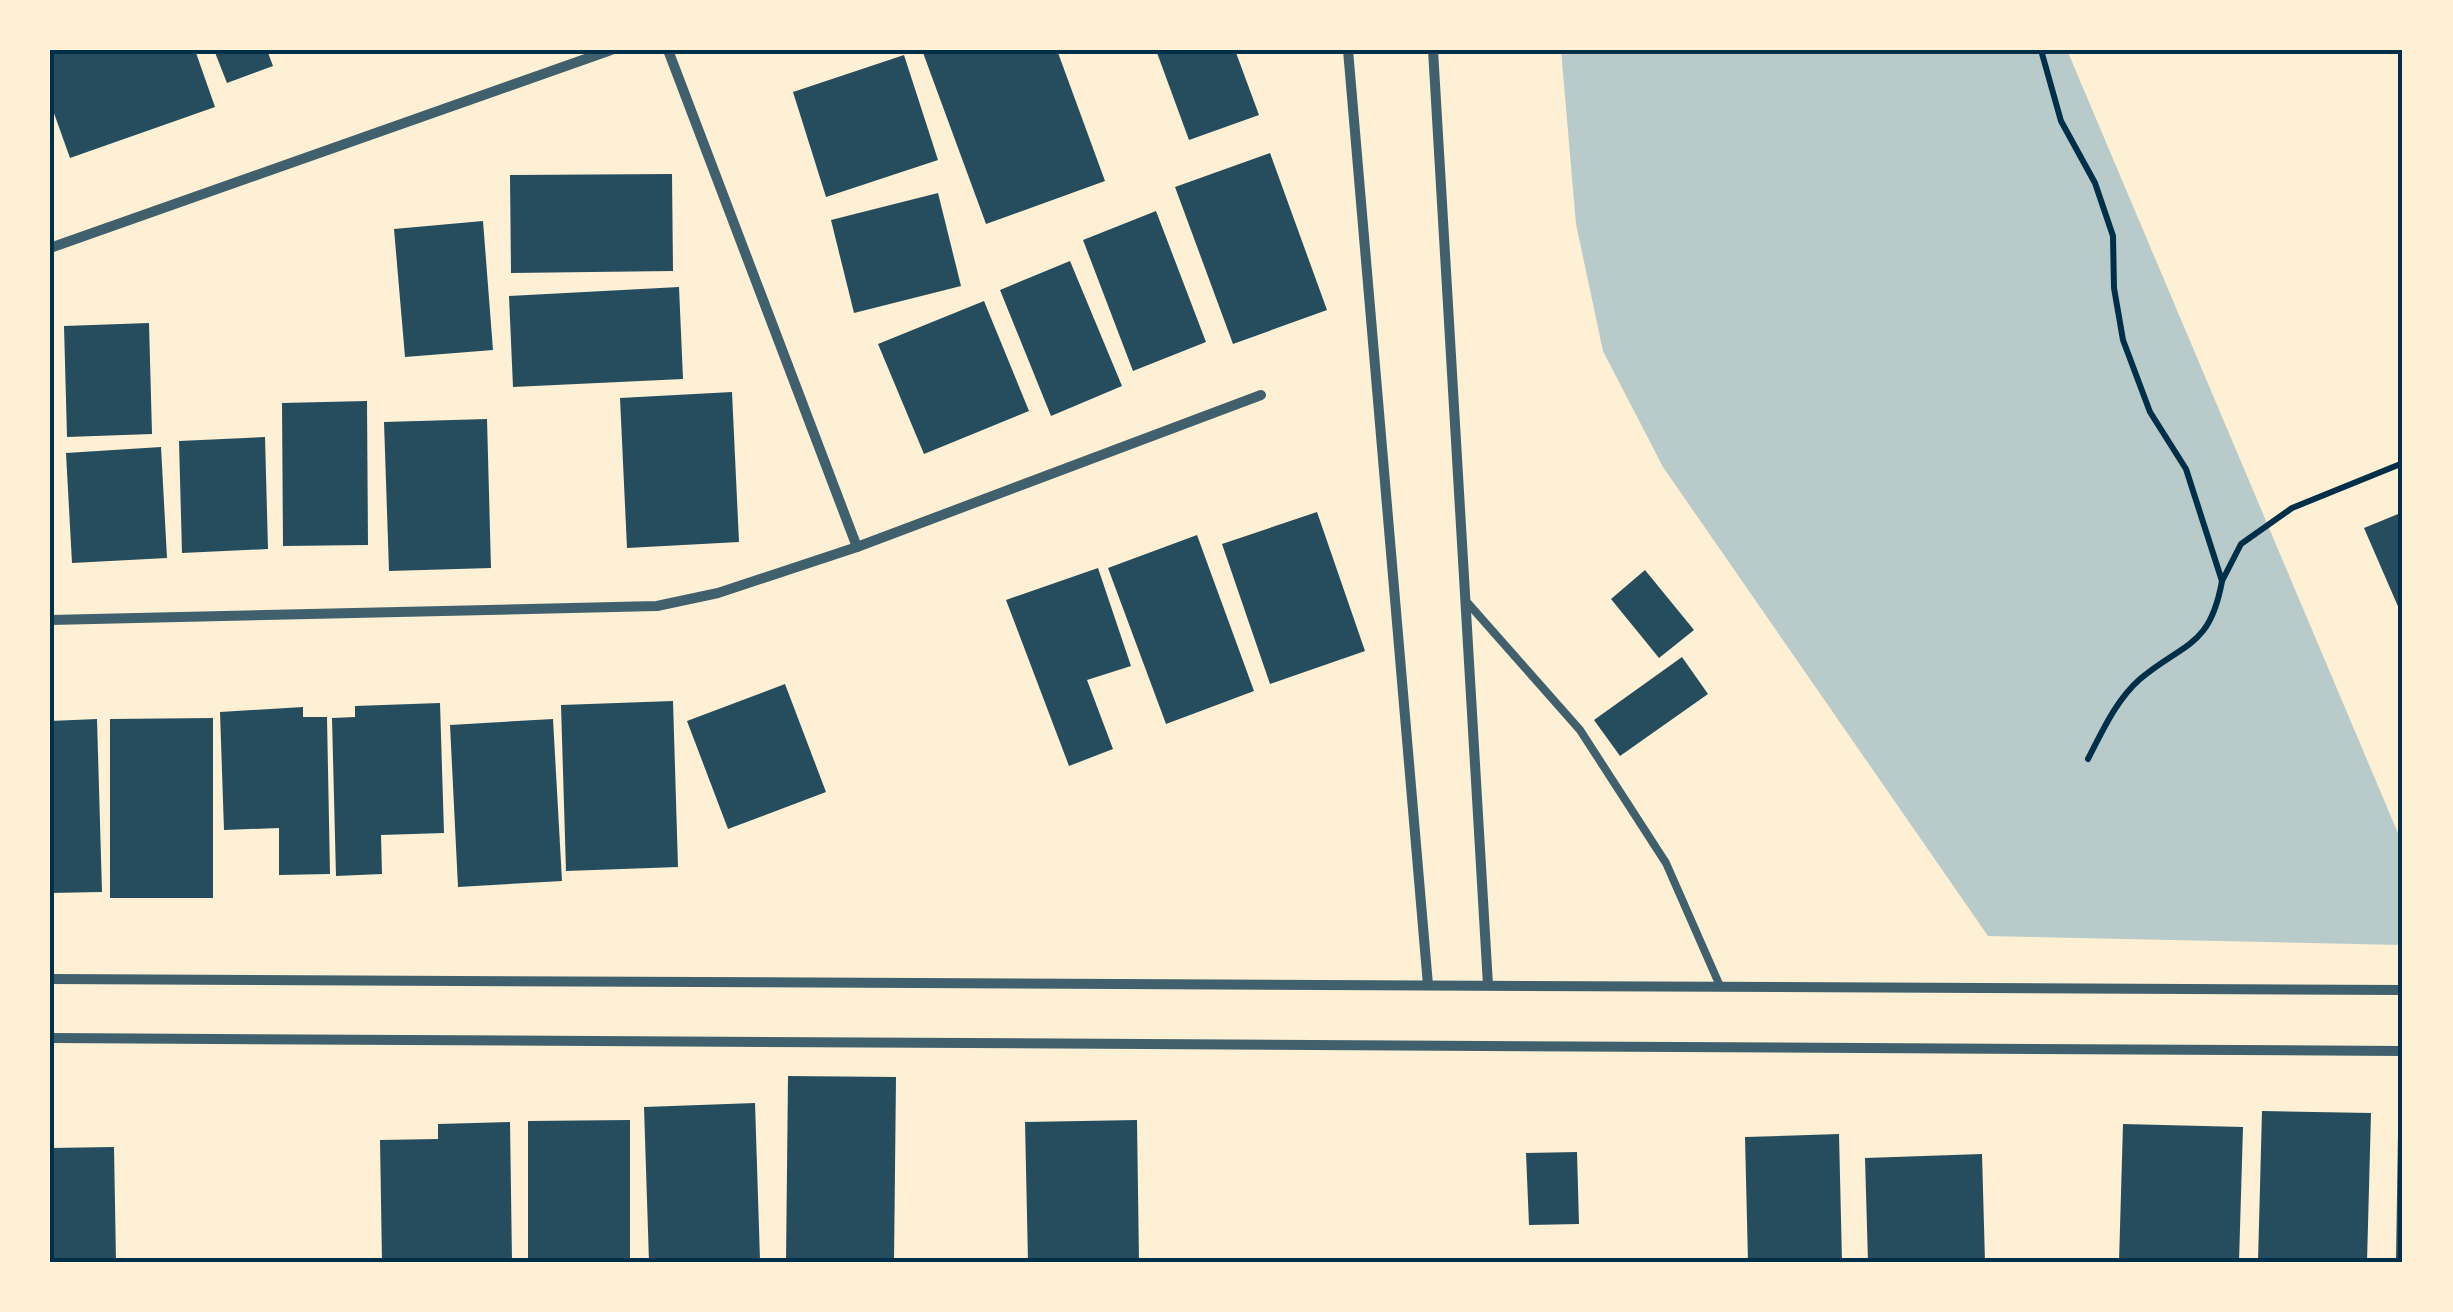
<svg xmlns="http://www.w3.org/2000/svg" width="2453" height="1312" viewBox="0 0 2453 1312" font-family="Literata,serif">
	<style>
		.green { fill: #b9caca }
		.building { fill: #264d5e }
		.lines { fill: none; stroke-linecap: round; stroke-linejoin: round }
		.path { stroke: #003049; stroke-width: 6 }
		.service { stroke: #3f606c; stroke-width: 8 }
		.minor { stroke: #3f606c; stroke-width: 10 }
		.neatline { fill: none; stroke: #003049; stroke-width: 4 }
	</style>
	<rect width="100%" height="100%" fill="#fdf0d5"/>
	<polygon class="green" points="1561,50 2067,50 2403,845 2403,945 1988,936 1663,467 1603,351 1576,224"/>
	<g class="building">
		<polygon points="50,50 195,50 215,107 70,158 50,102"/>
		<polygon points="214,50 267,50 273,66 227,83"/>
		<polygon points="922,50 1057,50 1105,181 986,224"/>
		<polygon points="1156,50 1235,50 1259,115 1189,140"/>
		<polygon points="904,55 938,160 826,197 793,92"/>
		<polygon points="1270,153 1327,310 1233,344 1175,187"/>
		<polygon points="672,174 673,271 511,273 510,175"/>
		<polygon points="938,193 961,286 854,313 831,220"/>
		<polygon points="1156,211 1206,342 1133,371 1083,240"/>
		<polygon points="483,221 493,350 405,357 394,229"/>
		<polygon points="1070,261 1122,386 1051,416 1000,290"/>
		<polygon points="679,287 683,379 513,387 509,296"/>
		<polygon points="984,301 1029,411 924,454 878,344"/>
		<polygon points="149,323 152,434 67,437 64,326"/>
		<polygon points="732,392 739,542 627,548 620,398"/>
		<polygon points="367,401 368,545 283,546 282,403"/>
		<polygon points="487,419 491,568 389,571 384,422"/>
		<polygon points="265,437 268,549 182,553 179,441"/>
		<polygon points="161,447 167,558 72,563 66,453"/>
		<polygon points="1317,512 1365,651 1270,684 1222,544"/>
		<polygon points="2403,512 2403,618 2364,528"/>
		<polygon points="1197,535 1254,691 1166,724 1108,568"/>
		<polygon points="1098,568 1131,666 1087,680 1113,749 1069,766 1006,600"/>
		<polygon points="1645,570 1694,630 1659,658 1611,599"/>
		<polygon points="1682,657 1708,694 1620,756 1594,720"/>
		<polygon points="785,684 826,792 728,829 687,721"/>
		<polygon points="673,701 678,867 566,871 561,705"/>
		<polygon points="440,703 444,833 381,835 382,874 336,876 332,718 355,717 355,706"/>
		<polygon points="303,707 303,717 327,717 330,874 279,875 279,828 224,830 220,712"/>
		<polygon points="213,718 213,898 110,898 110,719"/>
		<polygon points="97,719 102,892 50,893 50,721"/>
		<polygon points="553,719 562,881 458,887 450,725"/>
		<polygon points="788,1076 896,1077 894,1262 786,1262"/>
		<polygon points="755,1103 760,1260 649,1262 644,1107"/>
		<polygon points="2262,1111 2371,1113 2367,1262 2258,1262"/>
		<polygon points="630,1120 630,1261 528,1262 528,1121"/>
		<polygon points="1137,1120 1139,1262 1028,1262 1025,1122"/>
		<polygon points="510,1122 512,1262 382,1262 380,1140 438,1139 438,1124"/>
		<polygon points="2123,1124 2243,1127 2239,1262 2119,1262"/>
		<polygon points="2398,1131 2403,1131 2403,1262 2396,1262"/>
		<polygon points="1839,1134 1842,1262 1748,1262 1745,1137"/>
		<polygon points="114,1147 116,1262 50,1262 50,1148"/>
		<polygon points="1577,1152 1579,1224 1529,1225 1526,1153"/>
		<polygon points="1982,1154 1985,1262 1868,1262 1865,1158"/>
	</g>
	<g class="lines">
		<g class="path">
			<polyline points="2041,50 2061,121 2095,183 2113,236 2114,288 2123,340 2150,412 2186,469 2222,581 2241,544 2292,508 2403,463"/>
			<path d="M 2088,759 C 2102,732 2116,700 2140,679 C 2184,642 2210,648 2222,581"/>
		</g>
		<polyline class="service" points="1466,601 1580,730 1666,863 1720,986"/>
		<g class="minor">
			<polyline points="668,50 857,547"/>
			<polyline points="1348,50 1428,985"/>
			<polyline points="1433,50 1488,985"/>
			<polyline points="50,248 611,50"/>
			<polyline points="50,620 657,606 718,593 857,547 1261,395"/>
			<polyline points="50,979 2403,990"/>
			<polyline points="50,1038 2403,1051"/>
		</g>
	</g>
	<rect width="2453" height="1312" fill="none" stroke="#fdf0d5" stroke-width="105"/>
	<rect x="52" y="52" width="2348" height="1208" class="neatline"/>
</svg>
